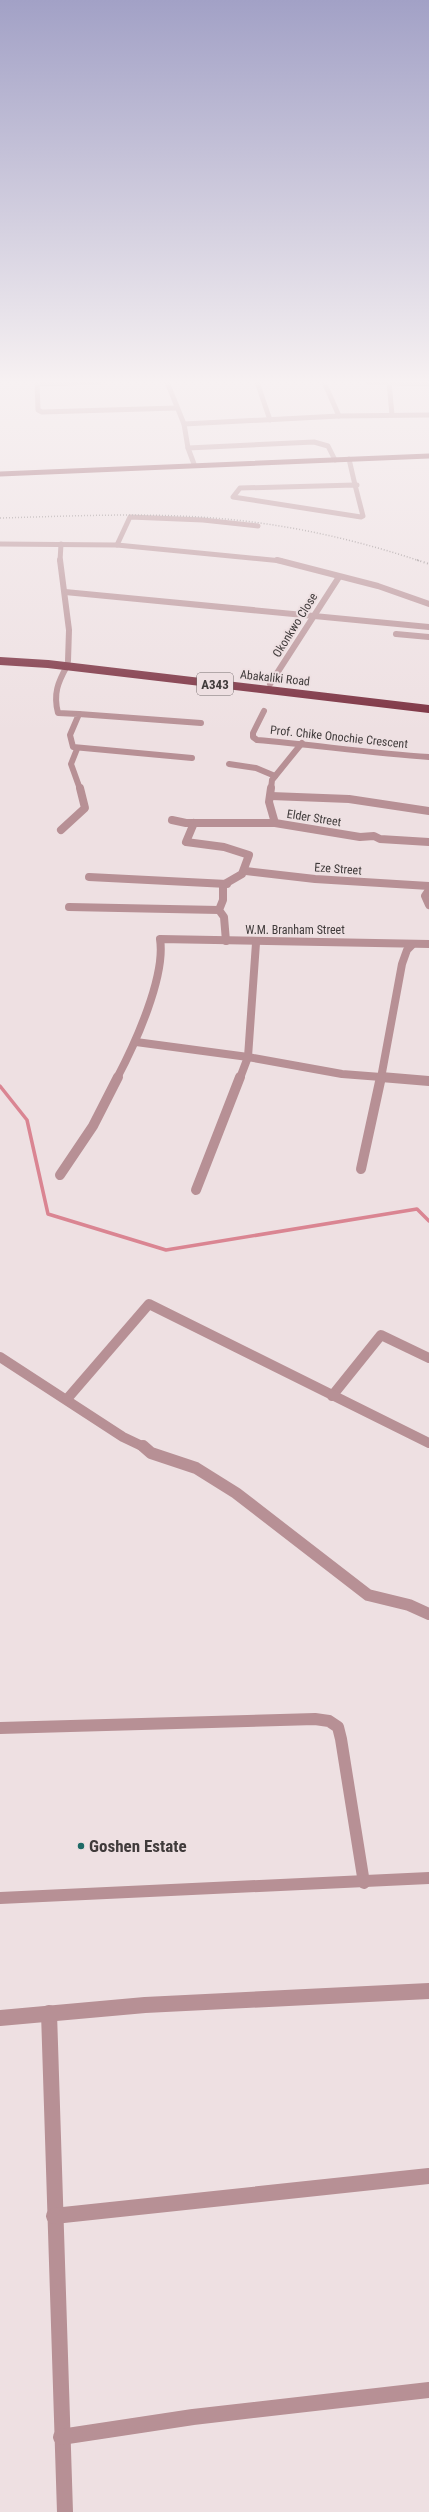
<svg xmlns="http://www.w3.org/2000/svg" width="429" height="2512" viewBox="0 0 429 2512" font-family="'Roboto Condensed',sans-serif">
	<style>
		.lines { fill: none; stroke-linecap: round; stroke-linejoin: round }
		.stream { stroke: #da8592; stroke-width: 3.5 }
		.minor-far5 { stroke: #b79095; stroke-width: 5 }
		.minor-far4 { stroke: #b79095; stroke-width: 6 }
		.minor-far3 { stroke: #b79095; stroke-width: 8 }
		.minor-far2 { stroke: #b79095; stroke-width: 10 }
		.minor-far1 { stroke: #b79095; stroke-width: 12 }
		.minor { stroke: #b79095; stroke-width: 16 }
		.major { stroke: #8a4954; stroke-width: 5 }
		.highway { stroke: #792e3e; stroke-width: 8 }
		.rail-far1 { stroke: #8d8485; stroke-width: 1.5; stroke-dasharray: 1 2; stroke-linecap: butt }
		.rail { stroke: #8d8485; stroke-width: 2; stroke-dasharray: 1 2.5; stroke-linecap: butt }
		.poi-dot { fill: #1e6a66; stroke: #eee0e2; stroke-width: 1.5 }
		.labels { text-anchor: middle; stroke-width: 4; stroke-linejoin: round; paint-order: stroke }
		.far-street-label { font-size: 12px; fill: #403b3b; stroke: #eee0e2 }
		.shield { fill: #eee0e2; stroke: #746c6d; stroke-width: 1 }
		.shield-label { font-size: 13px; font-weight: bold; fill: #403b3b }
		.near-poi-label { font-size: 17px; font-weight: bold; fill: #403b3b; stroke: #eee0e2; text-anchor: start }
	</style>
	<rect width="100%" height="100%" fill="#eee0e2"/>
	<g class="lines">
		<polyline class="stream" points="0,1086 27,1120 48,1214 166,1250 417,1209 429,1221"/>
		<g class="minor-far5">
			<polyline points="37,382 38,410 42,412 177,408"/>
			<polyline points="167,382 184,424 188,448 194,464"/>
			<polyline points="257,382 270,420"/>
			<polyline points="324,382 339,416"/>
			<polyline points="368,382 429,384"/>
			<polyline points="389,382 392,415"/>
			<polyline points="37,384 99,382"/>
			<polyline points="184,424 339,416 429,415"/>
			<polyline points="188,448 314,442 328,446 335,460"/>
			<polyline points="349,459 355,485"/>
			<polygon points="355,485 363,516 361,517 233,497 240,488"/>
			<polyline points="355,485 357,485"/>
			<polyline points="0,544 117,545 282,561"/>
			<polyline points="117,545 130,517 203,520 258,526"/>
			<polyline points="60,561 61,544"/>
		</g>
		<g class="minor-far4">
			<polyline points="60,560 69,630 68,661"/>
			<polyline points="277,560 378,586 429,604"/>
			<polyline points="65,592 429,627"/>
			<polyline points="396,634 429,637"/>
			<path d="M 67,666 C 58,682 53,694 58,713 L 79,714 L 70,735 L 73,747 L 192,758"/>
			<polyline points="270,684 339,577"/>
			<path d="M 264,711 L 253,733 L 253,737 L 257,740 C 315,745 371,753 429,757"/>
			<polyline points="79,714 201,723"/>
			<polyline points="77,749 71,764 80,789"/>
			<polyline points="229,764 256,768 275,776"/>
			<polyline points="271,789 272,780 302,743"/>
		</g>
		<g class="minor-far3">
			<polyline points="271,788 269,802 275,823"/>
			<polyline points="271,796 349,799 429,811"/>
			<polyline points="172,820 186,823 275,823 360,837 374,836 380,839 429,842"/>
			<polyline points="194,823 186,842 224,847 249,855 242,874 223,885 223,900 219,910 224,917 226,941"/>
			<polyline points="61,830 85,808 80,788"/>
			<polyline points="246,871 315,879 429,886"/>
			<polyline points="89,877 227,884"/>
			<polyline points="429,890 425,896 429,905"/>
			<polyline points="69,907 219,910"/>
			<polyline points="136,1042 248,1057 342,1074 394,1078"/>
			<path d="M 117,1078 C 135,1044 166,976 160,939 L 429,944"/>
			<polyline points="240,1078 248,1057 256,943"/>
			<polyline points="381,1078 402,964 407,950 412,945"/>
		</g>
		<g class="minor-far2">
			<polyline points="381,1077 429,1081"/>
			<polyline points="361,1169 381,1077"/>
			<polyline points="60,1175 93,1126 118,1077"/>
			<polyline points="196,1190 240,1077"/>
			<polyline points="0,1357 123,1437 144,1447"/>
			<polyline points="332,1396 381,1335 429,1358"/>
			<polyline points="67,1399 149,1304 429,1443"/>
		</g>
		<g class="minor-far1">
			<polyline points="143,1446 151,1453 196,1468 236,1493 368,1595 409,1605 429,1614"/>
			<polyline points="0,1728 315,1719 329,1721 338,1727 341,1739 364,1883"/>
			<polyline points="0,1898 429,1878"/>
		</g>
		<g class="minor">
			<polyline points="49,2013 65,2512"/>
			<polyline points="0,2018 145,2005 429,1991"/>
			<polyline points="54,2216 429,2176"/>
			<polyline points="61,2437 193,2417 429,2390"/>
		</g>
		<polyline class="major" points="0,474 429,456"/>
		<polyline class="highway" points="0,661 48,664 429,709"/>
		<path class="rail-far1" d="M 0,518 C 75,516 150,512 225,519 C 291,525 357,540 420,561"/>
		<polyline class="rail" points="417,560 429,564"/>
	</g>
	<linearGradient id="sky" x2="0" y2="1"><stop stop-color="#a2a1c6"/><stop offset="0.52" stop-color="#f7f1f2"/><stop offset="1" stop-color="#f7f1f2" stop-opacity="0"/></linearGradient>
	<rect width="429" height="734" fill="url(#sky)"/>
	<circle class="poi-dot" cx="81" cy="1846" r="4"/>
	<g class="labels">
		<g class="far-street-label">
			<text transform="translate(295 625) rotate(-58)" y="4">Okonkwo Close</text>
			<text transform="translate(275 678) rotate(6)" y="4">Abakaliki Road</text>
			<text transform="translate(339 737) rotate(6)" y="4">Prof. Chike Onochie Crescent</text>
			<text transform="translate(314 818) rotate(9)" y="4">Elder Street</text>
			<text transform="translate(338 869) rotate(4)" y="4">Eze Street</text>
			<text x="295" y="934">W.M. Branham Street</text>
		</g>
		<rect class="shield" x="197" y="673" width="36" height="22" rx="3"/>
		<g class="shield-label">
			<text x="215" y="689">A343</text>
		</g>
		<g class="near-poi-label">
			<text x="89" y="1852">Goshen Estate</text>
		</g>
	</g>
</svg>
